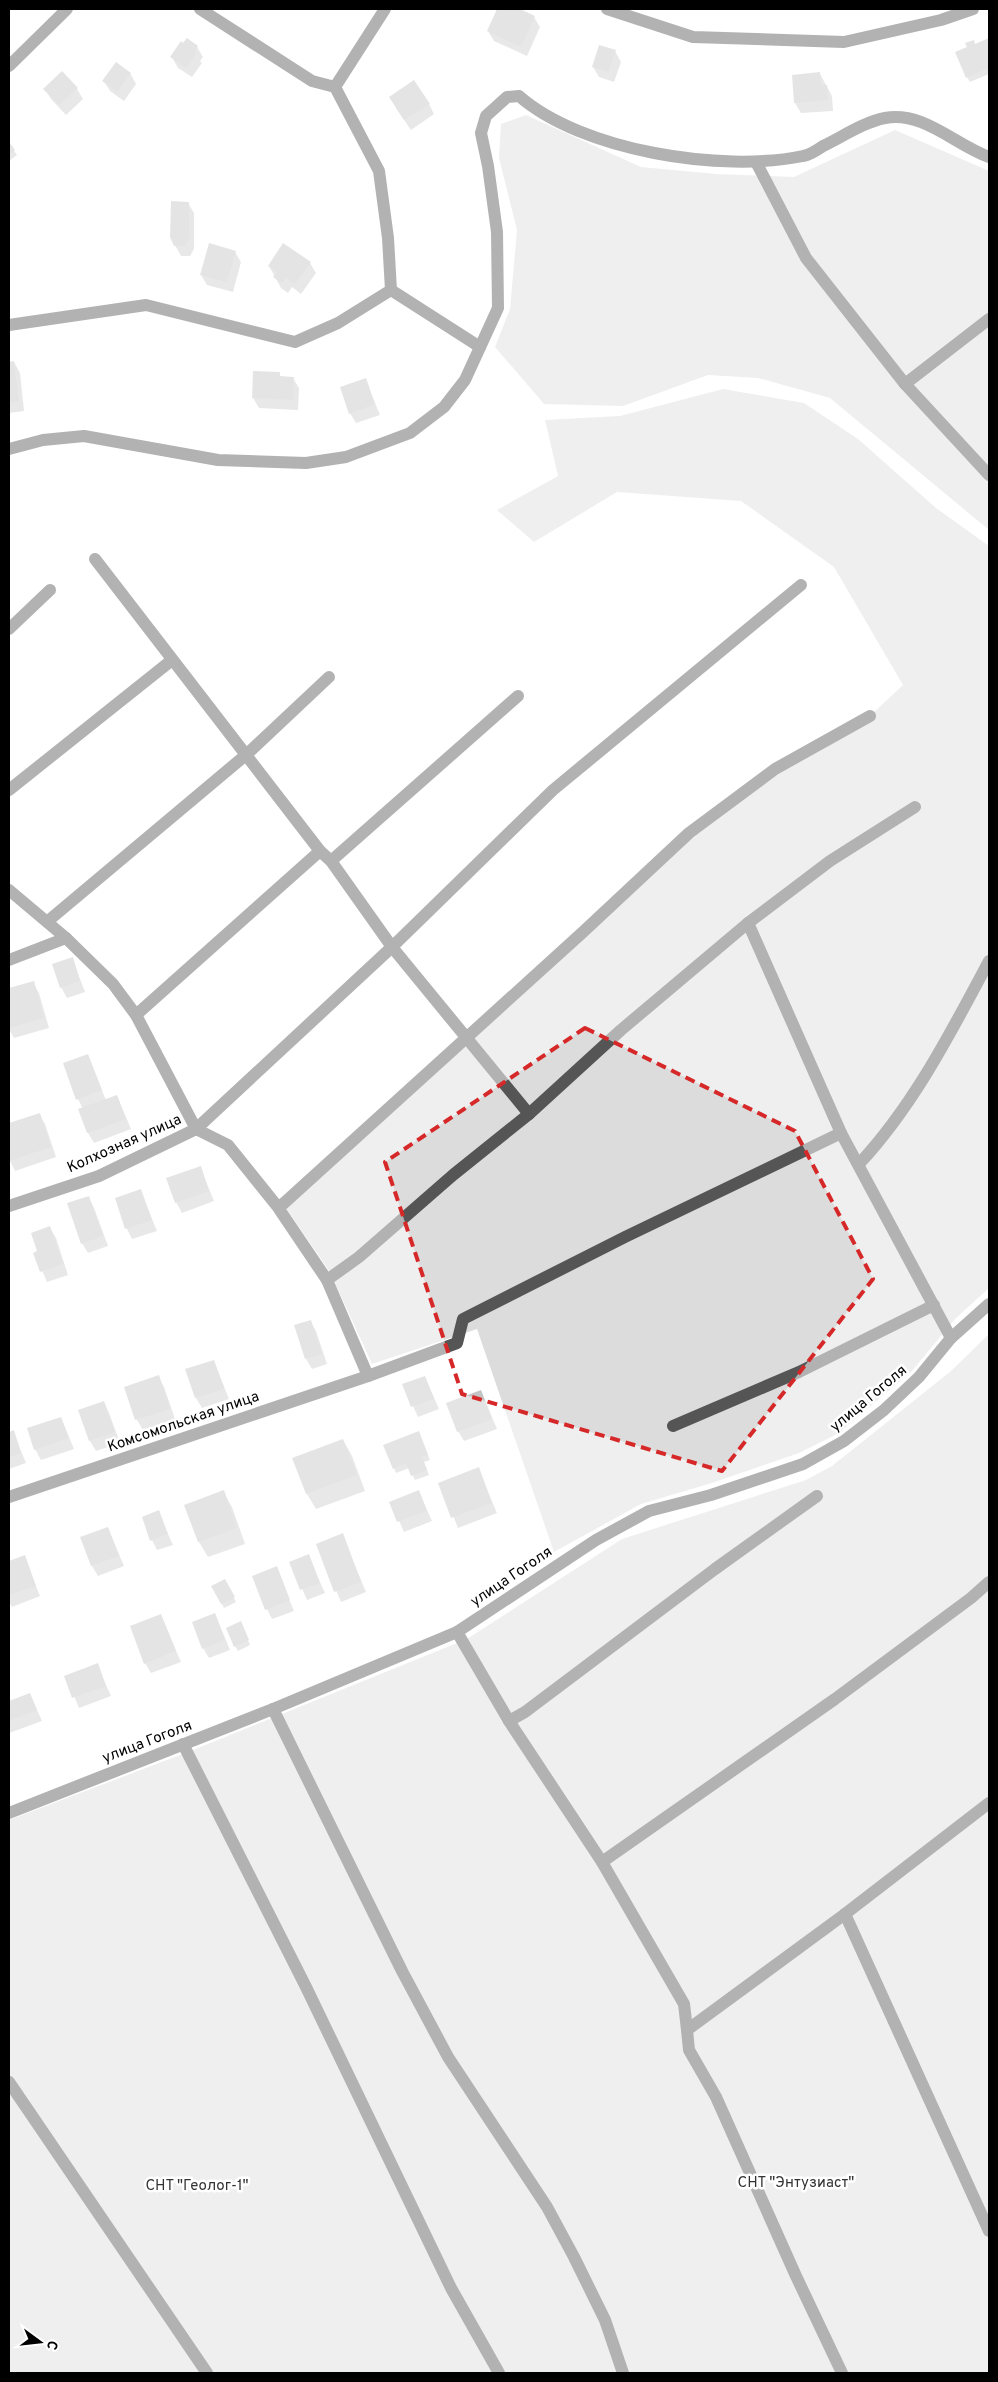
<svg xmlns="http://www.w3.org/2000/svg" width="998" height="2382" viewBox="0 0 998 2382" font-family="Overpass,sans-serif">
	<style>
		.green { fill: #dcdcdc }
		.shadow { fill: #0003 }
		.building { fill: #c4c4c4 }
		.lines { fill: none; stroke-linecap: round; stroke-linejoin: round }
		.minor { stroke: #555; stroke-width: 12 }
		.marked { fill: none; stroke: #d62828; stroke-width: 4; stroke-dasharray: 10 6; stroke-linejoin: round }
		.labels { text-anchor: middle; stroke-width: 5; stroke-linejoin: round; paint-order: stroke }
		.street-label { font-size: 15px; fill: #000; stroke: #fff }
		.park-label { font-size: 15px; fill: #333; stroke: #fff }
	</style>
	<rect width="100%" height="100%" fill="#fff"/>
	<g class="green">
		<polygon points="526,115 641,167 716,174 794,177 895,130 989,171 989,530 830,398 758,378 708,375 623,406 544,404 495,347 510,309 517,230 499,158 501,124"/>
		<polygon points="723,389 804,403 858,439 936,508 989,546 989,1288 955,1319 912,1371 839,1433 799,1453 712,1483 641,1504 554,1552 477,1329 372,1364 330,1272 283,1204 689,833 775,769 870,716 903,685 834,567 741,501 617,492 534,542 497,510 558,476 545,420 620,416"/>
		<polygon points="989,1334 989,2373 9,2373 9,1820 188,1752 467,1639 622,1539 806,1480 832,1466 951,1371"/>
	</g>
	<g class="shadow">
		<polygon points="498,9 517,9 534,17 540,27 527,56 494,41 488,31"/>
		<polygon points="989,40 989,74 970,82 967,77 975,45"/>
		<polygon points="197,47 203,57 200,61 202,63 192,77 178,68 172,57"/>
		<polygon points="615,51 621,62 614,82 599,77 593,67"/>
		<polygon points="130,73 136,84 124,101 110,91 104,81"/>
		<polygon points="820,74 832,96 833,111 801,113 795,103 793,76"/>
		<polygon points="45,89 77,89 83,99 66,115 51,99"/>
		<polygon points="429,104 434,114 411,130 396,108"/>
		<polygon points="9,144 17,155 9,161"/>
		<polygon points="188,203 194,213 194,249 190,256 181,256 175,245"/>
		<polygon points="235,252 241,262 233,292 207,285 201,275"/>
		<polygon points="310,263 316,273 301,294 292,287 288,293 281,288 269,266"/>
		<polygon points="14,362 20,373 24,411 9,413 9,363"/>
		<polygon points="279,374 281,377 293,378 299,388 298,410 259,408 253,398"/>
		<polygon points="365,379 380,415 356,423 350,413"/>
		<polygon points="72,958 85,992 67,998 61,987"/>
		<polygon points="33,983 39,993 49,1028 14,1038 9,1029 9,990"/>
		<polygon points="87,1055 106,1100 117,1096 131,1129 94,1143 88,1133 80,1110 83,1109 78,1099"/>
		<polygon points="39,1114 45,1124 56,1157 15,1171 9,1159 9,1124"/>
		<polygon points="200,1167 214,1201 182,1213 176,1202"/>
		<polygon points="140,1190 157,1231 132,1239 127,1229 116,1199"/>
		<polygon points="88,1197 94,1208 108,1246 88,1253 82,1243"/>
		<polygon points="50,1228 56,1238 68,1275 47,1282 35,1254 39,1252"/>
		<polygon points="310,1321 316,1331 327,1364 312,1369 306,1359 296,1326"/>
		<polygon points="214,1361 229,1399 202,1408 196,1398 187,1370"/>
		<polygon points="158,1377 164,1387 175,1419 143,1430 137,1420 126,1388"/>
		<polygon points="425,1377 439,1409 418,1417 403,1385"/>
		<polygon points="481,1391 497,1429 464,1441 458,1431"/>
		<polygon points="104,1403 109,1413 120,1443 96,1451 90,1441"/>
		<polygon points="61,1418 74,1449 41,1460 35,1449"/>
		<polygon points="13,1432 26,1463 9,1469 9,1433"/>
		<polygon points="419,1433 430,1460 424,1462 429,1475 415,1480 409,1468 396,1473 394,1468"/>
		<polygon points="343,1440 352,1456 365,1491 316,1509 307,1494 294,1459"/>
		<polygon points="478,1469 497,1513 458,1528 440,1483"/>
		<polygon points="223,1492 232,1507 245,1544 208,1557 199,1542 186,1505"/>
		<polygon points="419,1492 432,1521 404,1532 391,1502"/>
		<polygon points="158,1512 173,1545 157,1550 152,1540"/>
		<polygon points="108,1528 124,1566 98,1576 92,1566"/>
		<polygon points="342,1535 366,1592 341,1602 317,1545"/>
		<polygon points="308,1556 325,1593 307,1600 291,1563"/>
		<polygon points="24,1557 40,1596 12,1607 9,1602 9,1562"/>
		<polygon points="276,1568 294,1611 272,1619 267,1609"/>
		<polygon points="228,1585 236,1602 224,1608 213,1586"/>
		<polygon points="215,1614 230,1650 209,1658 203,1648"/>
		<polygon points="161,1616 181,1662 151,1673 145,1663"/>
		<polygon points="243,1628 250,1645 238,1651 235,1646"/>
		<polygon points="97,1665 111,1696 79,1708 66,1677"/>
		<polygon points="30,1694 42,1721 9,1733 9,1702"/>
	</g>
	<g class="building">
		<polygon points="497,9 520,9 535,16 521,47 487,31"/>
		<polygon points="187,38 198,46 195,51 197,52 186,68 170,57 181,41 183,43"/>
		<polygon points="989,38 989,68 966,78 955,52 967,47 965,43 974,40 975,44"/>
		<polygon points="599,45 616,50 608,72 592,67"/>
		<polygon points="116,62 131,73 117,92 102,81"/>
		<polygon points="62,71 78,88 59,105 43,89"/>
		<polygon points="820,72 821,85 827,85 828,100 794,103 792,75"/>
		<polygon points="414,80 430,104 404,120 389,97"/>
		<polygon points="9,142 15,150 9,155"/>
		<polygon points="171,201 189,202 189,238 185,246 174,246 170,237"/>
		<polygon points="209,243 236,251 227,282 200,275"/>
		<polygon points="283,243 311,262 295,284 286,278 282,283 273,277 277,272 268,266"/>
		<polygon points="14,361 19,401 9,402 9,362"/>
		<polygon points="253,371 280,372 280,376 294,377 293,400 252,398"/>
		<polygon points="366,378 375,404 349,414 340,387"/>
		<polygon points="73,957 80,981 60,988 52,964"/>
		<polygon points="34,981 44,1018 9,1028 9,988"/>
		<polygon points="88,1054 102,1090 76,1100 63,1063"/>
		<polygon points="117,1095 126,1119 87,1133 78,1109"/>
		<polygon points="40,1113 51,1147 9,1161 9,1123"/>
		<polygon points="201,1166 209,1191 175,1203 166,1178"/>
		<polygon points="141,1189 152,1220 125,1229 115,1198"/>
		<polygon points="89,1196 103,1236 81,1244 67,1203"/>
		<polygon points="50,1226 63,1264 40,1272 33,1253 37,1251 31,1233"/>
		<polygon points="311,1320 322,1354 305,1359 294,1325"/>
		<polygon points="214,1360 224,1389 195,1398 185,1369"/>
		<polygon points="159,1375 170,1409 135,1420 124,1387"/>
		<polygon points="425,1376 434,1399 411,1407 402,1384"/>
		<polygon points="481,1390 492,1419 457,1432 446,1403"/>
		<polygon points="104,1401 115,1432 89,1441 78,1410"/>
		<polygon points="61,1417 69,1438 34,1450 27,1428"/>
		<polygon points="14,1430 21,1453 9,1457 9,1432"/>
		<polygon points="419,1431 428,1455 422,1457 427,1470 411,1476 406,1463 393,1469 383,1445"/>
		<polygon points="343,1439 357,1475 306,1494 292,1458"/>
		<polygon points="479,1467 492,1503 451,1518 438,1483"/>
		<polygon points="224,1490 237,1528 198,1542 184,1505"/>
		<polygon points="419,1490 427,1511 397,1522 389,1502"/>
		<polygon points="159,1510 168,1534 150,1541 142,1517"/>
		<polygon points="108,1527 119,1556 91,1566 80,1537"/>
		<polygon points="343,1533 361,1582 334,1592 316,1544"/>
		<polygon points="309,1554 320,1583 300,1590 289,1562"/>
		<polygon points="25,1555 36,1586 9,1595 9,1561"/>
		<polygon points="277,1566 290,1600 265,1610 252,1576"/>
		<polygon points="225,1579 235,1597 221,1604 211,1586"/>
		<polygon points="215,1613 225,1640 202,1649 192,1622"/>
		<polygon points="161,1614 176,1651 144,1664 130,1626"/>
		<polygon points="241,1621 249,1640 234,1647 226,1628"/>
		<polygon points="98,1663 106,1686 72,1698 64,1676"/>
		<polygon points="30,1693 37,1710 9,1721 9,1701"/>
	</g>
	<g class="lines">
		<g class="minor">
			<polyline points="607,9 693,37 844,42 941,20 973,9"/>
			<polyline points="9,66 67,9"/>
			<polyline points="335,87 385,9"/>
			<polyline points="756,162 806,258 905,384 989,475"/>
			<polyline points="391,290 480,347"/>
			<polyline points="9,325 146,305 295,342 338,323 391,290 388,238 379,171 335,87 312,81 200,9"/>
			<polyline points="905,384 989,319"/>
			<path d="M 9,449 L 43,440 L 84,436 L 218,460 L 306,463 L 346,457 L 410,433 L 444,407 L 465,380 L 498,308 L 497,232 L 488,166 L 481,133 L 486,116 L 507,97 L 519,96 C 582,151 722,173 803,156 C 810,155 817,150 823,146 C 842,137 864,122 885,118 C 924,111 955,145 989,157"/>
			<polyline points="95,559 320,851 331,861 392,947 529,1114"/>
			<polyline points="9,629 50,590"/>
			<polyline points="9,790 172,660"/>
			<polyline points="331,861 518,696"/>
			<polyline points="9,890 66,938 113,984 136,1015 196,1129 228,1145 277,1206 327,1280 368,1376"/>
			<polyline points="48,921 247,754 329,677"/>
			<polyline points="748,923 841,1133 951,1338"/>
			<polyline points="9,960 66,938"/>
			<polyline points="136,1015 320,851"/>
			<path d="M 859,1164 C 914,1105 951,1032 989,961"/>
			<polyline points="283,1204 583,932 689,833 775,769 870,716"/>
			<polyline points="9,1206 99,1176 196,1129 392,947 553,790 801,585"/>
			<polyline points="327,1280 359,1257 453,1175 529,1114 621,1030 748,923 830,861 915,807"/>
			<polyline points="673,1426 799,1372 934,1305"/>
			<polyline points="9,1497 368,1376 457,1343 463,1319 625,1237 841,1133"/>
			<polyline points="457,1632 509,1721 602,1862 684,2004 687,2030"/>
			<polyline points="273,1709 402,1971 448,2057 547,2207 574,2257 605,2320 623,2373"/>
			<polyline points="509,1721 525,1712 715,1569 817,1496"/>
			<polyline points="183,1744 306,1987 451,2288 499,2373"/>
			<polyline points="9,1813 273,1709 457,1632 596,1540 649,1511 711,1495 803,1464 844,1441 884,1410 919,1377 951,1338 989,1304"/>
			<polyline points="602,1862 835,1699 971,1598 989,1582"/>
			<polyline points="845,1914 989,2231"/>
			<polyline points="9,2082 207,2373"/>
			<polyline points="842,2373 796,2276 716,2097 689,2050 687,2030 845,1914 989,1803"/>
		</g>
	</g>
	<path d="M0 0H998V2382H0ZM 585,1028 L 795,1131 L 873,1279 L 722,1471 L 462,1394 L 385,1162 Z" fill="#fff" fill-opacity=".55" fill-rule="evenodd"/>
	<path class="marked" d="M 585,1028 L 795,1131 L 873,1279 L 722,1471 L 462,1394 L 385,1162 Z"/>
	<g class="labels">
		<g class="street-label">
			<text transform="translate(124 1143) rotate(-24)" y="5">Колхозная улица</text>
			<text transform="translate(868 1398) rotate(-40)" y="5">улица Гоголя</text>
			<text transform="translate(183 1421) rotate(-19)" y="5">Комсомольская улица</text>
			<text transform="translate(511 1576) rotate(-34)" y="5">улица Гоголя</text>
			<text transform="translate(147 1741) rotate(-21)" y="5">улица Гоголя</text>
		</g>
		<g class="park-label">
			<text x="796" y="2187">СНТ "Энтузиаст"</text>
			<text x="197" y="2190">СНТ "Геолог-1"</text>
		</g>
	</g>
	<rect width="998" height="2382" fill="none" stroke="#000000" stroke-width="20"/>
	<g transform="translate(40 2342) rotate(105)" stroke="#ffffff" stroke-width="4" paint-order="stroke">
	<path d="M0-4L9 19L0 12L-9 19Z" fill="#000000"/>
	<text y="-8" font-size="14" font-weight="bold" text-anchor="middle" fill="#000000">С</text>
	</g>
</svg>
